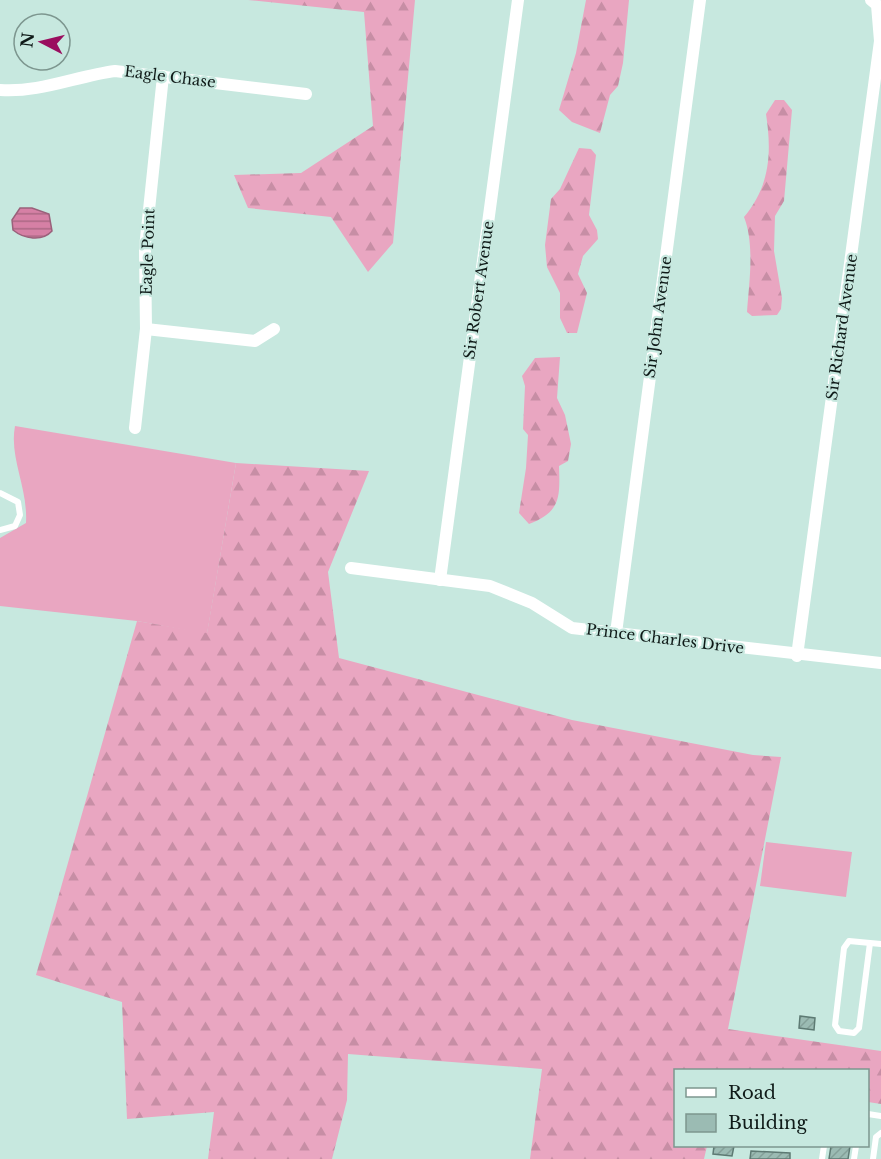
<svg xmlns="http://www.w3.org/2000/svg" width="881" height="1159" viewBox="0 0 881 1159" font-family="'Libre Baskerville',serif">
	<style>
		.grass { fill: #e9a6c1 }
		.forest { fill: url(#forest-firs) }
		.water { fill: url(#water-rules); stroke: #9a617b; stroke-width: 1.5 }
		.building { fill: url(#building-hatch); stroke: #5d7a73; stroke-width: 1.5 }
		.lines { fill: none; stroke-linecap: round; stroke-linejoin: round }
		.lane { stroke: #fff; stroke-width: 6 }
		.street { stroke: #fff; stroke-width: 12 }
		.labels { text-anchor: middle; stroke-width: 4.5; stroke-linejoin: round; paint-order: stroke }
		.street-label { font-size: 15px; fill: #0f1a18; stroke: #c7e8df }
	</style>
	<defs>
		<pattern id="forest-firs" width="22" height="20" patternUnits="userSpaceOnUse" patternTransform="scale(1.5)"><rect width="22" height="20" fill="#e9a6c1"/><path d="M5 1l3.5 6h-7zM16 11l3.5 6h-7z" fill="#c78ea5"/></pattern>
		<pattern id="water-rules" width="6" height="5" patternUnits="userSpaceOnUse" patternTransform="scale(1.5)"><rect width="6" height="5" fill="#d680a5"/><path d="M0 2.5h6" fill="none" stroke="#ac6885"/></pattern>
		<pattern id="building-hatch" width="6" height="6" patternUnits="userSpaceOnUse" patternTransform="scale(1.5)"><rect width="6" height="6" fill="#9bbbb3"/><path d="M-1 1l2-2M0 6l6-6M5 7l2-2" fill="none" stroke="#84a099"/></pattern>
	</defs>
	<rect width="100%" height="100%" fill="#c7e8df"/>
	<g class="grass">
		<path d="M 15,426 L 236,463 L 207,634 L 137,621 L 0,606 L 0,538 L 26,523 C 28,487 9,458 15,426 Z"/>
		<polygon points="766,842 852,852 846,897 760,886"/>
	</g>
	<g class="forest">
		<polygon points="248,0 415,0 393,243 368,272 331,217 248,208 234,175 301,173 373,126 364,12"/>
		<polygon points="586,0 629,0 623,63 618,86 610,95 600,133 572,122 559,110 576,53"/>
		<path d="M 775,100 L 784,100 L 792,110 L 784,201 L 775,216 L 774,251 L 782,298 L 781,309 L 777,315 L 752,316 L 747,312 C 749,283 755,245 744,217 C 770,186 772,153 766,114 Z"/>
		<polygon points="579,148 591,149 596,155 589,215 597,230 598,239 583,256 578,274 587,293 577,333 567,333 560,318 560,293 547,267 545,245 551,199 560,189"/>
		<path d="M 560,357 L 557,398 L 565,415 L 571,444 L 568,461 L 559,466 C 560,497 561,512 529,524 L 519,513 L 526,468 L 528,435 L 523,429 L 525,386 L 522,376 L 535,358 Z"/>
		<polygon points="236,463 369,471 328,572 339,658 572,720 753,755 781,757 728,1029 881,1051 881,1104 868,1102 868,1070 676,1070 676,1146 707,1146 704,1159 530,1159 542,1069 348,1054 347,1100 332,1159 208,1159 214,1112 127,1119 122,1002 36,975 137,621 207,633"/>
	</g>
	<path class="water" d="M 20,208 L 32,208 L 49,214 L 52,231 C 42,242 24,239 13,230 L 12,220 Z"/>
	<g class="building">
		<polygon points="800,1016 815,1018 814,1030 799,1028"/>
		<polygon points="714,1146 734,1146 732,1156 713,1154"/>
		<polygon points="831,1146 850,1146 848,1159 829,1159"/>
		<polygon points="751,1151 790,1153 790,1159 750,1159"/>
	</g>
	<g class="lines">
		<g class="lane">
			<polyline points="0,493 18,502 20,515 15,526 0,530"/>
			<polyline points="870,943 859,1028 854,1033 839,1031 835,1025 844,948 849,941 881,944"/>
			<polyline points="868,1114 881,1116"/>
			<polyline points="822,1159 824,1146"/>
			<polyline points="854,1159 856,1146"/>
			<polyline points="873,1159 876,1137 881,1133"/>
		</g>
		<g class="street">
			<path d="M 0,90 C 39,93 77,76 115,71 L 306,94"/>
			<polyline points="146,329 255,341 274,329"/>
			<polyline points="135,428 146,329 145,248 163,76"/>
			<polyline points="351,568 490,586 532,603 572,628 881,663"/>
			<polyline points="440,580 518,0"/>
			<polyline points="616,633 700,0"/>
			<polyline points="797,656 880,41 877,5 871,0"/>
		</g>
	</g>
	<g class="labels">
		<g class="street-label">
			<text transform="translate(170 77) rotate(7)" y="5">Eagle Chase</text>
			<text transform="translate(148 252) rotate(-88)" y="5">Eagle Point</text>
			<text transform="translate(479 290) rotate(-82)" y="5">Sir Robert Avenue</text>
			<text transform="translate(658 317) rotate(-82)" y="5">Sir John Avenue</text>
			<text transform="translate(842 327) rotate(-82)" y="5">Sir Richard Avenue</text>
			<text transform="translate(665 639) rotate(7)" y="5">Prince Charles Drive</text>
		</g>
	</g>
	<rect x="674" y="1069" width="195" height="78" fill="#c7e8df" stroke="#7d968f" stroke-width="1.5"/>
	<rect x="686" y="1088" width="30" height="9" fill="#ffffff" stroke="#7d968f" stroke-width="1.5"/>
	<text x="728" y="1099" font-size="18" fill="#0f1a18">Road</text>
	<rect x="686" y="1114" width="30" height="18" fill="#9bbbb3" stroke="#7d968f" stroke-width="1.5"/>
	<text x="728" y="1129" font-size="18" fill="#0f1a18">Building</text>
	<g transform="translate(42 42) rotate(277)"><circle r="28" fill="#c7e8df" stroke="#7d968f" stroke-width="1.5"/>
	<path d="M0-4.5L10 22L0 15L-10 22Z" fill="#9a0e5f"/>
	<text y="-9" font-size="16" font-weight="bold" text-anchor="middle" fill="#0f1a18">N</text>
	</g>
</svg>
